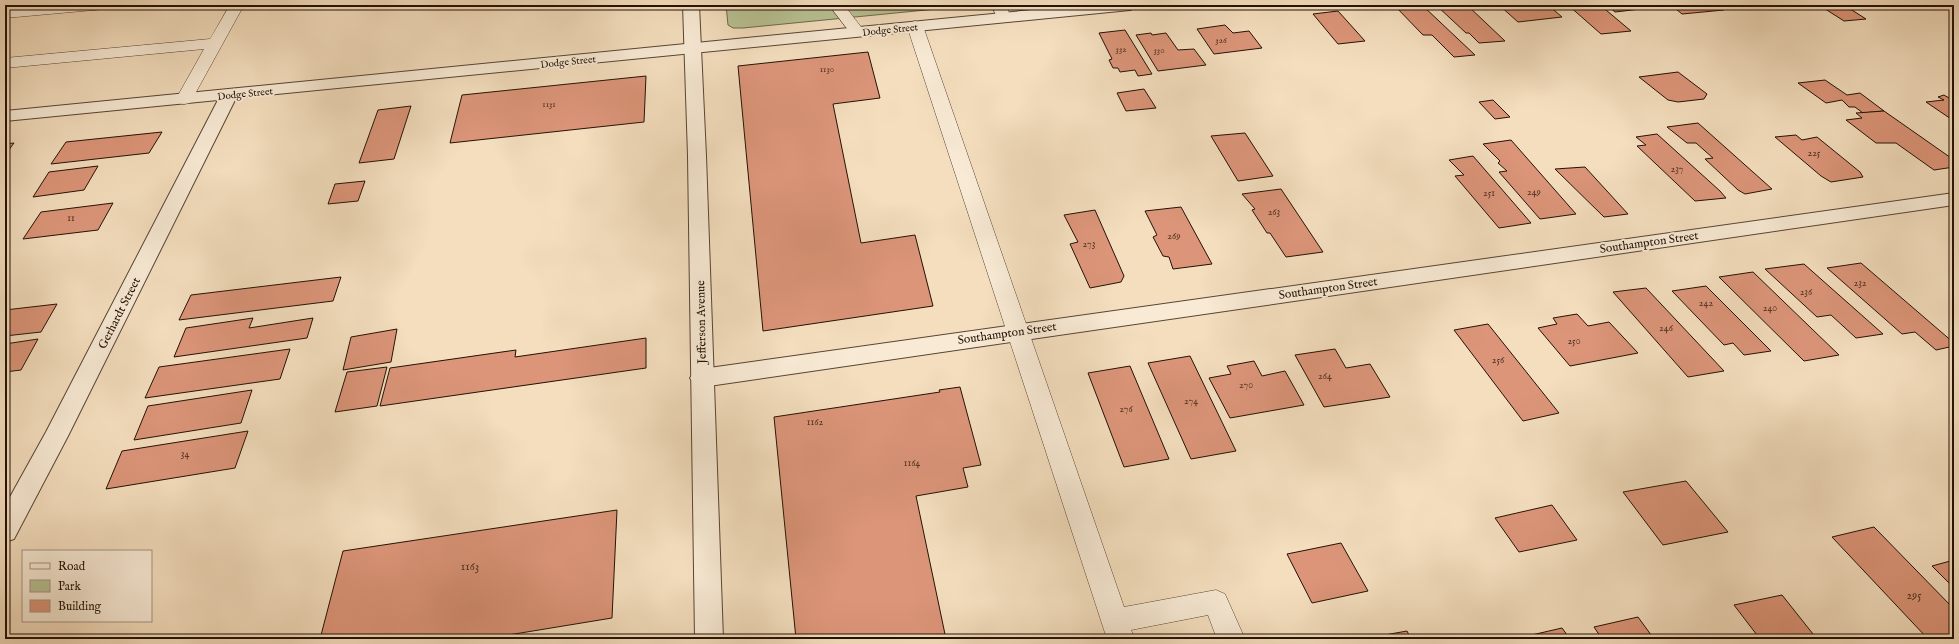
<svg xmlns="http://www.w3.org/2000/svg" width="1959" height="644" viewBox="0 0 1959 644" font-family="'IM FELL English',serif">
	<style>
		.green { fill: #b8c294; stroke: #6e6a4c }
		.building { fill: #dc9579; stroke: #231105 }
		.lines { fill: none; stroke-linecap: round; stroke-linejoin: round }
		.service-casing { stroke: #574433; stroke-width: 1 }
		.minor-casing { stroke: #574433; stroke-width: 2 }
		.tertiary-casing { stroke: #574433; stroke-width: 2 }
		.service { fill: #f8ead5; fill-rule: evenodd }
		.minor { fill: #f8ead5; fill-rule: evenodd }
		.tertiary { fill: #f8ead5; fill-rule: evenodd }
		.labels { text-anchor: middle; stroke-width: 4; stroke-linejoin: round; paint-order: stroke }
		.far-number-label { font-size: 9px; fill: #513222 }
		.far-street-label { font-size: 10px; fill: #231105; stroke: #f8ead5 }
		.number-label { font-size: 10px; fill: #513222 }
		.street-label { font-size: 12px; fill: #231105; stroke: #f8ead5 }
		.near-number-label { font-size: 12px; fill: #513222 }
	</style>
	<rect width="100%" height="100%" fill="#f4debe"/>
	<filter id="stains"><feTurbulence type="fractalNoise" baseFrequency=".005" numOctaves="4"/><feColorMatrix values="0 0 0 0 .2 0 0 0 0 .09 0 0 0 0 .02 0 0 0 .5 -.17"/></filter>
	<radialGradient id="worn" r=".72"><stop offset=".6" stop-color="#630" stop-opacity="0"/><stop offset="1" stop-color="#630" stop-opacity=".3"/></radialGradient>
	<polygon class="green" points="726,5 977,5 743,28 733,28 728,25"/>
	<g class="building">
		<polygon points="1394,5 1422,5 1475,55 1454,57 1432,35 1423,35"/>
		<polygon points="1436,5 1467,5 1505,41 1479,43 1469,33 1466,33"/>
		<polygon points="1499,5 1548,5 1562,17 1518,22"/>
		<polygon points="1568,5 1600,5 1631,31 1601,34"/>
		<polygon points="1607,5 1655,5 1657,7 1615,12"/>
		<polygon points="1671,5 1718,5 1724,10 1682,14"/>
		<polygon points="1819,5 1844,5 1866,19 1844,21"/>
		<polygon points="1338,11 1365,41 1338,44 1313,14"/>
		<polygon points="1225,25 1233,33 1249,31 1262,48 1214,54 1197,29"/>
		<polygon points="1125,30 1152,74 1138,76 1135,70 1120,72 1118,68 1113,68 1109,60 1112,59 1099,33"/>
		<polygon points="1151,33 1152,35 1166,33 1178,50 1194,49 1206,65 1158,71 1136,35"/>
		<polygon points="868,52 880,98 833,104 861,243 915,235 933,306 763,331 738,66"/>
		<polygon points="1678,72 1707,94 1704,99 1678,102 1668,100 1639,77"/>
		<polygon points="646,76 644,122 450,143 462,95"/>
		<polygon points="1825,80 1847,95 1860,93 1884,111 1863,113 1855,107 1849,107 1842,100 1826,103 1798,83"/>
		<polygon points="1144,89 1156,108 1126,111 1117,93"/>
		<polygon points="1944,95 1954,101 1954,121 1926,102 1944,100 1938,97"/>
		<polygon points="1493,100 1510,117 1495,119 1479,102"/>
		<polygon points="411,106 394,159 359,163 378,110"/>
		<polygon points="1884,111 1954,160 1954,167 1934,170 1896,143 1876,143 1846,120 1862,118 1856,113"/>
		<polygon points="1698,123 1772,189 1745,194 1738,190 1705,159 1713,158 1696,143 1687,143 1667,127"/>
		<polygon points="162,132 149,153 51,164 66,142"/>
		<polygon points="1245,133 1273,176 1238,181 1211,136"/>
		<polygon points="1657,134 1720,191 1726,198 1695,201 1637,146 1646,145 1636,137"/>
		<polygon points="1796,135 1802,140 1817,137 1860,172 1863,177 1831,182 1821,176 1775,137"/>
		<polygon points="1511,140 1576,214 1540,219 1499,172 1507,171 1498,163 1500,161 1483,144"/>
		<polygon points="14,143 5,155 5,144"/>
		<polygon points="1473,156 1531,223 1499,228 1455,176 1464,175 1449,160"/>
		<polygon points="98,166 84,190 33,197 49,172"/>
		<polygon points="1585,167 1628,214 1604,217 1555,169"/>
		<polygon points="365,181 358,201 328,204 335,184"/>
		<polygon points="1281,189 1323,252 1286,257 1270,233 1267,233 1252,210 1255,209 1242,194"/>
		<polygon points="113,203 98,230 23,239 41,212"/>
		<polygon points="1181,207 1212,264 1173,269 1169,257 1163,256 1153,237 1157,235 1145,211"/>
		<polygon points="1095,210 1124,276 1121,282 1090,288 1070,244 1078,242 1064,215"/>
		<polygon points="1861,263 1954,343 1954,346 1936,350 1915,332 1902,334 1827,268"/>
		<polygon points="1804,264 1883,334 1856,338 1831,315 1817,317 1765,269"/>
		<polygon points="1753,272 1839,355 1804,361 1719,277"/>
		<polygon points="341,277 333,301 179,320 191,295"/>
		<polygon points="1706,286 1771,351 1744,355 1733,343 1724,345 1672,291"/>
		<polygon points="1646,288 1724,371 1688,377 1613,292"/>
		<polygon points="57,304 41,332 5,336 5,310"/>
		<polygon points="1577,314 1588,326 1609,322 1638,353 1570,366 1538,328 1557,324 1553,318"/>
		<polygon points="253,318 249,328 313,318 307,338 174,357 186,328"/>
		<polygon points="1488,324 1559,413 1523,421 1454,330"/>
		<polygon points="397,329 391,362 343,370 351,337"/>
		<polygon points="646,338 646,368 380,406 390,368 516,350 515,357"/>
		<polygon points="38,339 21,370 5,372 5,344"/>
		<polygon points="290,349 280,379 145,398 159,367"/>
		<polygon points="1335,349 1346,368 1370,364 1390,397 1324,407 1295,355"/>
		<polygon points="1190,356 1236,451 1191,459 1148,363"/>
		<polygon points="1254,361 1262,376 1285,371 1304,405 1230,418 1209,378 1231,374 1227,366"/>
		<polygon points="1130,366 1169,459 1124,467 1088,373"/>
		<polygon points="387,367 377,406 335,412 347,372"/>
		<polygon points="960,387 981,465 963,468 968,487 916,496 946,639 796,639 774,417 940,392 939,390"/>
		<polygon points="252,390 241,423 134,440 148,406"/>
		<polygon points="248,431 235,468 106,489 122,451"/>
		<polygon points="1686,481 1728,532 1663,545 1623,492"/>
		<polygon points="1552,505 1577,540 1519,552 1495,518"/>
		<polygon points="617,510 612,618 484,639 320,639 343,551"/>
		<polygon points="1874,527 1954,609 1954,639 1928,639 1832,537"/>
		<polygon points="1341,543 1368,591 1312,603 1287,554"/>
		<polygon points="1954,560 1954,588 1932,566"/>
		<polygon points="1782,595 1817,639 1760,639 1734,605"/>
		<polygon points="1638,617 1654,639 1602,639 1594,627"/>
		<polygon points="1562,628 1570,639 1524,639 1523,637"/>
		<polygon points="1407,631 1411,639 1362,639"/>
	</g>
	<g class="lines">
		<g class="service-casing">
			<g id="service">
				<polygon points="55,5 112,5 110,8 105,9 5,18 5,10"/>
				<polygon points="230,5 244,5 190,103 184,104 178,103 176,99 204,49 5,68 5,58 210,39"/>
				<polygon points="829,5 844,5 865,32 862,35 852,35"/>
				<polygon points="992,5 1006,5 1011,18 1008,21 998,21"/>
				<polygon points="915,21 920,23 923,26 1124,607 1216,590 1225,594 1245,639 1217,639 1208,615 1131,630 1135,639 1107,639 907,26 910,23"/>
			</g>
		</g>
		<g class="minor-casing">
			<g id="minor">
				<polygon points="1083,5 1138,5 1135,8 1130,10 236,98 68,436 14,539 5,542 5,506 46,432 218,100 5,121 5,111"/>
				<polygon points="1954,193 1954,205 702,387 694,384 690,378 694,372 702,369"/>
			</g>
		</g>
		<g class="tertiary-casing">
			<polygon id="tertiary" points="683,5 699,5 706,156 723,639 695,639 688,156"/>
		</g>
		<use href="#service" class="service"/>
		<use href="#minor" class="minor"/>
		<use href="#tertiary" class="tertiary"/>
	</g>
	<g class="labels">
		<g class="far-number-label">
			<text x="1221" y="43">326</text>
			<text x="1121" y="52">332</text>
			<text x="1159" y="53">330</text>
			<text x="827" y="72">1130</text>
			<text x="549" y="107">1131</text>
		</g>
		<g class="far-street-label">
			<text transform="translate(890 29) rotate(-6)" y="4">Dodge Street</text>
			<text transform="translate(568 61) rotate(-6)" y="4">Dodge Street</text>
			<text transform="translate(245 93) rotate(-6)" y="4">Dodge Street</text>
		</g>
		<g class="number-label">
			<text x="1814" y="156">225</text>
			<text x="1677" y="172">237</text>
			<text x="1534" y="195">249</text>
			<text x="1489" y="196">251</text>
			<text x="1274" y="215">263</text>
			<text x="71" y="221">11</text>
			<text x="1174" y="239">269</text>
			<text x="1089" y="247">273</text>
			<text x="1860" y="286">232</text>
			<text x="1806" y="295">236</text>
			<text x="1706" y="306">242</text>
			<text x="1770" y="311">240</text>
			<text x="1666" y="331">246</text>
			<text x="1574" y="344">250</text>
			<text x="1498" y="363">256</text>
			<text x="1325" y="379">264</text>
			<text x="1246" y="388">270</text>
			<text x="1191" y="404">274</text>
			<text x="1126" y="412">276</text>
			<text x="815" y="425">1162</text>
			<text x="185" y="457">34</text>
			<text x="912" y="466">1164</text>
		</g>
		<g class="street-label">
			<text transform="translate(1649 242) rotate(-8)" y="4">Southampton Street</text>
			<text transform="translate(1328 288) rotate(-8)" y="4">Southampton Street</text>
			<text transform="translate(119 313) rotate(-63)" y="4">Gerhardt Street</text>
			<text transform="translate(701 322) rotate(-91)" y="4">Jefferson Avenue</text>
			<text transform="translate(1007 333) rotate(-8)" y="4">Southampton Street</text>
		</g>
		<g class="near-number-label">
			<text x="470" y="570">1163</text>
			<text x="1914" y="599">295</text>
		</g>
	</g>
	<rect width="1959" height="644" fill="none" stroke="#f4debe" stroke-width="20"/>
	<rect x="6" y="6" width="1947" height="632" fill="none" stroke="#231105" stroke-width="2"/>
	<rect x="10" y="10" width="1939" height="624" fill="none" stroke="#231105"/>
	<rect x="22" y="550" width="130" height="72" fill="#f8ead5" stroke="#a39382"/>
	<rect x="30" y="563" width="20" height="6" fill="#f8ead5" stroke="#a39382"/>
	<text x="58" y="570" font-size="12" fill="#231105">Road</text>
	<rect x="30" y="580" width="20" height="12" fill="#b8c294" stroke="#a39382"/>
	<text x="58" y="590" font-size="12" fill="#231105">Park</text>
	<rect x="30" y="600" width="20" height="12" fill="#dc9579" stroke="#a39382"/>
	<text x="58" y="610" font-size="12" fill="#231105">Building</text>
	<rect width="100%" height="100%" filter="url(#stains)"/>
	<rect width="100%" height="100%" fill="url(#worn)"/>
</svg>
